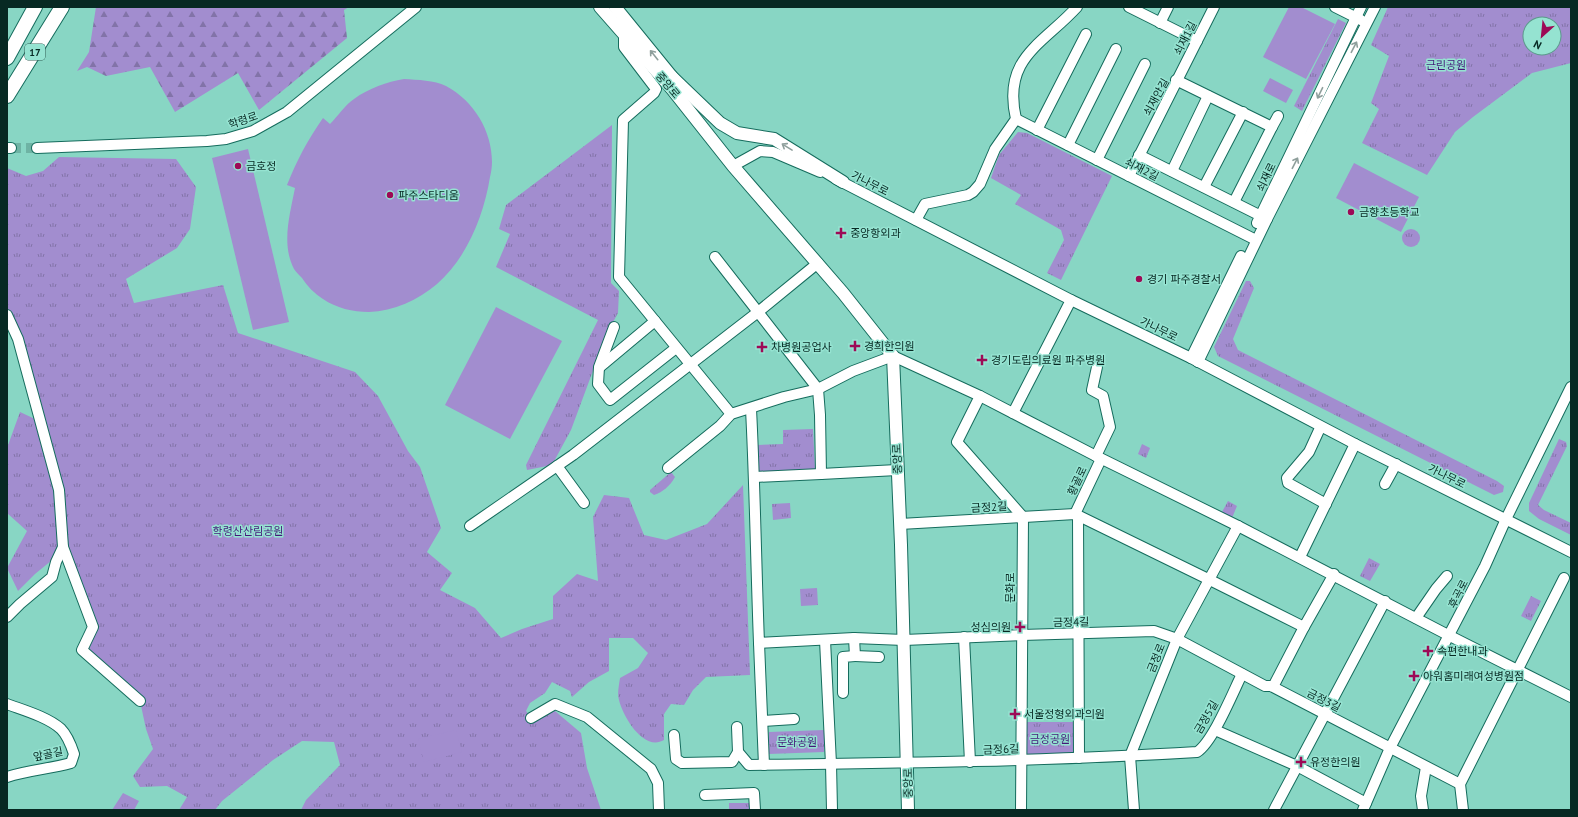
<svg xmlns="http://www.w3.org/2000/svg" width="1578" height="817" viewBox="0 0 1578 817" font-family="'PT Sans','Noto Sans KR',sans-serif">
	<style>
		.grass { fill: url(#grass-tufts); fill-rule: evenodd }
		.forest { fill: url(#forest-firs) }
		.pitch { fill: #a28dcf }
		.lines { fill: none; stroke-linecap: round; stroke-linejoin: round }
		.minor-tunnel { stroke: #6eb3a4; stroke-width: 10; stroke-dasharray: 10 5; stroke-linecap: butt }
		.minor-casing { stroke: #156c5d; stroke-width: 12 }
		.major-casing { stroke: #156c5d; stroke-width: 14 }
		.highway-casing { stroke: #156c5d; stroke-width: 16 }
		.minor { stroke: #fff; stroke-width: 10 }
		.major { stroke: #fff; stroke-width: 12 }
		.highway { stroke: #fff; stroke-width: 14 }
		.oneway { stroke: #8f9f9c }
		.poi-dot { fill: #9d0a56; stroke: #95e3d1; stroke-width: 1.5 }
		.labels { text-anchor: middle; stroke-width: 3; stroke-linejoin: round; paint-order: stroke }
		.shield { fill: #95e3d1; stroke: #326157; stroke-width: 1 }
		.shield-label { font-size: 10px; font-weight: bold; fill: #072923 }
		.street-label { font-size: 11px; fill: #072923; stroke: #95e3d1 }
		.park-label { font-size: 11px; fill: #441879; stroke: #95e3d1 }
		.poi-label { font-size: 11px; fill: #072923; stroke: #95e3d1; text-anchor: start }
	</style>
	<defs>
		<pattern id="grass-tufts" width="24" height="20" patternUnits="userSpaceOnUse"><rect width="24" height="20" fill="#a28dcf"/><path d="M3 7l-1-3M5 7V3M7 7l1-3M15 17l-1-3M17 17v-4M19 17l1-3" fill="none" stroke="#8273a8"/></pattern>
		<pattern id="forest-firs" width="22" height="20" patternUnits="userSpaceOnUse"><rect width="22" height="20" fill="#a28dcf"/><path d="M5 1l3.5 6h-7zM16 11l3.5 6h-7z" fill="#8273a8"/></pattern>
	</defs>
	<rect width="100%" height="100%" fill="#88d6c4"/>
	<g class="grass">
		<path d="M 1388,7 L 1571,7 L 1571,63 L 1532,73 L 1473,117 L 1455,132 L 1427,175 L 1362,143 L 1379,109 L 1371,103 L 1389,56 L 1371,45 ZM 1530,24 L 1554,24 L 1554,48 L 1530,48 Z"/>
		<polygon points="1338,19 1346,23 1302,111 1294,106"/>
		<polygon points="612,125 611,283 619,291 618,313 607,333 571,430 552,465 527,470 526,465 598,320 496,267 510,234 499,229 506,205"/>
		<polygon points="1018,132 1027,133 1112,176 1061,280 1047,273 1064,240 1061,230 1015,204 1021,195 991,178 999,155"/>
		<path d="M 59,157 L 176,159 L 196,187 L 190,229 L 177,248 L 126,279 L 134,303 L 223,285 L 238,333 L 355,372 L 378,396 L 408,451 L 420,467 L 441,528 L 427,552 L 452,573 L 440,590 L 475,608 L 501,638 L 522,629 L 553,619 L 553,596 L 577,574 L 598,581 L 593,517 L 604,495 L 629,498 L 644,535 L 666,540 L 707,524 L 743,485 L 750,675 L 706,677 L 693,690 L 684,705 L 671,704 L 664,714 L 664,740 C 644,752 623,717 619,700 C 617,694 619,685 620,678 L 638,668 L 648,653 L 633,638 L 609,638 L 609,671 L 589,682 L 572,697 L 570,691 L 552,682 L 545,693 L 530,703 L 526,711 L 533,720 L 555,711 L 581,733 L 587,768 L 601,810 L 301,810 L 306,800 L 340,765 L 334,742 L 302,741 L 273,760 L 222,801 L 215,810 L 179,810 L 187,797 L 167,786 L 140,787 L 133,776 L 153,749 L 146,729 L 140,701 L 82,650 L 93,627 L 62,552 L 35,574 L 18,591 L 7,568 L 27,531 L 7,513 L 7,448 L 20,412 L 35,419 L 7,315 L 7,168 L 26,176 L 43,171 Z"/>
		<circle cx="1411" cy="238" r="9"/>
		<polygon points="1246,281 1250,281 1254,288 1233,339 1238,350 1497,481 1504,486 1503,492 1494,495 1218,356 1214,347"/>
		<polygon points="813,429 815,469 758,472 757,445 783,444 783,430"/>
		<polygon points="1559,439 1566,442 1567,446 1538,505 1544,510 1571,523 1571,535 1539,519 1529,511 1529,503"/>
		<polygon points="1142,444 1150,448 1146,458 1138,454"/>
		<path d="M 671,472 L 675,477 C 670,486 663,492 654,495 L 650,492 L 650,490 Z"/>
		<polygon points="1228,501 1237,506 1232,518 1222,512"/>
		<polygon points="790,503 791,518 773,520 772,504"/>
		<polygon points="1369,558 1380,564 1370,581 1360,576"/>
		<polygon points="817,588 818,605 801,606 800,589"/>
		<polygon points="1531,596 1541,601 1531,621 1521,616"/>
		<polygon points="1023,722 1077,722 1077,756 1024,757"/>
		<polygon points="824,730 824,752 769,754 769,732"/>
		<polygon points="123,793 139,801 134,810 112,810"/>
		<polygon points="729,803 750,803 753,810 729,810"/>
	</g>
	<polygon class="forest" points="96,7 349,7 344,10 347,38 259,110 238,73 175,112 150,67 106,76 87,67 77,71 89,52"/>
	<g class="pitch">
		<polygon points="1289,7 1301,7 1335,24 1306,79 1263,57"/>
		<polygon points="1270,78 1293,90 1286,103 1263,91"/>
		<path d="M 404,79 C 418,80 434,80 446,86 C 474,101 492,131 492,162 C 492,167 491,173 490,177 C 484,215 467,258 437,284 C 418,300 394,311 369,312 C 353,312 336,308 323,299 C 314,293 308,287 302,278 C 299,275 296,272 294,269 C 281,244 290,214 295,188 L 287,185 C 297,160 307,141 323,118 L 330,124 C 338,116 345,105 354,99 C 369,88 387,82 404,79 Z"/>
		<polygon points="248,149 289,322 253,330 212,158"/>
		<polygon points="1354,163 1419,197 1401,232 1336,198"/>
		<polygon points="496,307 562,341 510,439 445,405"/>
		<polygon points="456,730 462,752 424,762 418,739"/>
	</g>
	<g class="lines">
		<polyline class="minor-tunnel" points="11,148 37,148"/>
		<g class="minor-casing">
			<g id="minor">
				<polyline points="1129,7 1197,41"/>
				<polyline points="1335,7 1361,20"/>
				<polyline points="1160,23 1168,7"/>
				<polyline points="624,35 624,47 656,89 654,93 623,120 619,277 731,414"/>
				<polyline points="1176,80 1272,127 1234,202"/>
				<polyline points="1016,119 1256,240"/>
				<polyline points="1272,127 1278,116"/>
				<polyline points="1037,130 1086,34"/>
				<polyline points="1068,145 1116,49"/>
				<polyline points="7,148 11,148"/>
				<polyline points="37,148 207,141 226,139 253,131 287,112 416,7"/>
				<polyline points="1139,155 1267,219"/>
				<polyline points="1097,160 1145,64"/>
				<polyline points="733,166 760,151 773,152 820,172"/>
				<polyline points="1172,171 1208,96"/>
				<polyline points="1129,176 1214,7"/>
				<polyline points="836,179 1071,300 1191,358 1355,444 1571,552"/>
				<polyline points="1204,187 1243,112"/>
				<path d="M 916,220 L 925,204 L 968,195 L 973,192 L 980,184 L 995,149 L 1016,119 C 1002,58 1042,45 1077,7"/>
				<polyline points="1257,223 1361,7"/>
				<polyline points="715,257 758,312 818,263"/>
				<polyline points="7,315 18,339 59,490 63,547 93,627 82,650 140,701"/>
				<polyline points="614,327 599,367 598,384 610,400 676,348"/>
				<polyline points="1191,358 1241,256"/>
				<polyline points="1198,362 1267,219 1375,7"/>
				<polyline points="600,367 655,321"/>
				<polyline points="980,396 957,442 1023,517 1021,810"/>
				<path d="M 751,409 C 755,487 756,565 759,643 L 854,638 L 904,640 L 1022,635 L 1154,631 L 1177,639 L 1265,686 L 1271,686 L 1460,784"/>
				<polyline points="1013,413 1071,300"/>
				<polyline points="1320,428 1309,452 1287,478 1288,483 1326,504"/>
				<polyline points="1096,456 1110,427 1103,396 1092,390 1097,367"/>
				<polyline points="557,466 584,503"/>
				<polyline points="668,468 720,426 731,414 784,397 818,389 853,371 893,356 980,396 1096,456 1238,526 1450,636 1571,697"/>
				<polyline points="755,477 821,474"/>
				<polyline points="1385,484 1396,464"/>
				<polyline points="1075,514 1101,459"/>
				<polyline points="1078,516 1079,758"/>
				<polyline points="900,524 1075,514 1210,580 1304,627 1334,574"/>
				<polyline points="470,526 573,455 758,312 818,389 820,415 821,474 897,470"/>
				<polyline points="1300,557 1355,444"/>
				<polyline points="7,617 20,604 52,577 56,562 63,547"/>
				<polyline points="1416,618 1436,589 1447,576"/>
				<polyline points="964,637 970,762"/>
				<polyline points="854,638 855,656 879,657"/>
				<polyline points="825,640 831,764 832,810"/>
				<polyline points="759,643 764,765"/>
				<polyline points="1271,686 1274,685 1304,627"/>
				<polyline points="843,693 843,657 855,656"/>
				<path d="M 7,704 C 23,710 48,717 61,729 C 67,735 71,745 74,754 L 71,763 C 50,769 28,770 7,777"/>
				<polyline points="531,718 555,704 587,717 651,769 658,783 659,810"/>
				<polyline points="763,721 794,719"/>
				<path d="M 737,727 L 738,752 L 749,765 C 899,763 1048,761 1197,752 C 1213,742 1233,692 1242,674"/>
				<polyline points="1215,730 1297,766 1366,803"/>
				<polyline points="674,735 676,759 682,763 732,762 738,752"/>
				<polyline points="705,795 754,793 755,810"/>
				<polyline points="1134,810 1130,756 1177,639 1238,526"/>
				<polyline points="1274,810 1385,601"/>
				<polyline points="1363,810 1390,748 1485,566 1506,519 1571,387"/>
				<polyline points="1423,810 1421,796 1426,767"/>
				<polyline points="1463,810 1460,784 1564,578"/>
			</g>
		</g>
		<g class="major-casing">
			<g id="major">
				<polyline points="600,7 672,89 733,166 843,293 893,356 901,545 908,810"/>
				<polyline points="615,7 676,82"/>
				<polyline points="671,76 720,123 737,133 774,139 843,182"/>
			</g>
		</g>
		<g class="highway-casing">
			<g id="highway">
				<polyline points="7,58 35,7"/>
				<polyline points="7,96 62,7"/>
			</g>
		</g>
		<use href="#minor" class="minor"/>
		<use href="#major" class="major"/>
		<use href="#highway" class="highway"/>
	</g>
	<defs><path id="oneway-shaft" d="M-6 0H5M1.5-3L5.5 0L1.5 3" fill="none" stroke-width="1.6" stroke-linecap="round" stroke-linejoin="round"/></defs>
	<g class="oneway">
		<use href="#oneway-shaft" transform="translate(1354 47) rotate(-63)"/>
		<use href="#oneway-shaft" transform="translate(654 55) rotate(-129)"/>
		<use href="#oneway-shaft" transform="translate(1320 93) rotate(116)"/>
		<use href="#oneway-shaft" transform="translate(787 147) rotate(-148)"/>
		<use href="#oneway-shaft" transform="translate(1295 163) rotate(-63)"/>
	</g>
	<g class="poi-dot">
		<circle cx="238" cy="166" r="4"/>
		<circle cx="390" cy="195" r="4"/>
		<circle cx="1351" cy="212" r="4"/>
		<path d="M839 227h4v4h4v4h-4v4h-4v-4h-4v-4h4z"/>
		<circle cx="1139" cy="279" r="4"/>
		<path d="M853 340h4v4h4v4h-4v4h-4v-4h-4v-4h4z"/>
		<path d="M760 341h4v4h4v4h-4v4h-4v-4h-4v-4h4z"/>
		<path d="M980 354h4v4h4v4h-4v4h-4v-4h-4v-4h4z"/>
		<path d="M1018 621h4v4h4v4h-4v4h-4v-4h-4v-4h4z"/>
		<path d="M1426 645h4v4h4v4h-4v4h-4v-4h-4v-4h4z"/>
		<path d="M1412 670h4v4h4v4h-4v4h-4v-4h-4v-4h4z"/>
		<path d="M1013 708h4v4h4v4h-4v4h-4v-4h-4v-4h4z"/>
		<path d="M1299 756h4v4h4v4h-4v4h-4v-4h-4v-4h4z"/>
	</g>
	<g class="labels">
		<rect class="shield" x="25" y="44" width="20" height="16" rx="3"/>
		<g class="shield-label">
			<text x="35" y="56">17</text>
		</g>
		<g class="street-label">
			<text transform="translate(1185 38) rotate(-63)" y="4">쇠재1길</text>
			<text transform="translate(668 85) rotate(49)" y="4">중앙로</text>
			<text transform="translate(1156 97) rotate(-61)" y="4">쇠재안길</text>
			<text transform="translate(243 120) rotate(-19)" y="4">학령로</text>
			<text transform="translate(1142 169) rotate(27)" y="4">쇠재2길</text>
			<text transform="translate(1266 177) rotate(-64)" y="4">쇠재로</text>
			<text transform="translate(870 183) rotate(27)" y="4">가나무로</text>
			<text transform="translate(1159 329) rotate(26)" y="4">가나무로</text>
			<text transform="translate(897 459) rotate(-92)" y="4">중앙로</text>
			<text transform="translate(1447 476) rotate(26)" y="4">가나무로</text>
			<text transform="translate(1077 481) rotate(-65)" y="4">황골로</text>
			<text transform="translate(989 507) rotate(-3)" y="4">금정2길</text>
			<text transform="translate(1010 588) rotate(-90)" y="4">문화로</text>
			<text transform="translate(1458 594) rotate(-63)" y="4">후곡로</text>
			<text transform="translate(1071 622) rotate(-1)" y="4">금정4길</text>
			<text transform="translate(1156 658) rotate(-68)" y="4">금정로</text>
			<text transform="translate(1324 700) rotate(27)" y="4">금정3길</text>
			<text transform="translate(1206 717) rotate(-60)" y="4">금정5길</text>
			<text transform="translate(1001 749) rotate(-2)" y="4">금정6길</text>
			<text transform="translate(48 754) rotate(-12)" y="4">앞골길</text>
			<text transform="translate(908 783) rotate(-91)" y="4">중앙로</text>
		</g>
		<g class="park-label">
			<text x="1446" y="69">근린공원</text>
			<text x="248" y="535">학령산산림공원</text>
			<text x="1050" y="743">금정공원</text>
			<text x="797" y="746">문화공원</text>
		</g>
		<g class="poi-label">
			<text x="246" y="170">금호정</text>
			<text x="398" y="199">파주스타디움</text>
			<text x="1359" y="216">금향초등학교</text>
			<text x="850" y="237">중앙항외과</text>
			<text x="1147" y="283">경기 파주경찰서</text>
			<text x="864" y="350">경희한의원</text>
			<text x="771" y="351">차병원공업사</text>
			<text x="991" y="364">경기도립의료원 파주병원</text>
			<text x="1011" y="631" text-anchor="end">성심의원</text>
			<text x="1437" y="655">속편한내과</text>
			<text x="1423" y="680">아워홈미래여성병원점</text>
			<text x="1024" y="718">서울정형외과의원</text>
			<text x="1310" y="766">유정한의원</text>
		</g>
	</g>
	<rect width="1578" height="817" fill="none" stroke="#072923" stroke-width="16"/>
	<g transform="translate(1542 36) rotate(207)"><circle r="19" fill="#95e3d1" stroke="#5c998b"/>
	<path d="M0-3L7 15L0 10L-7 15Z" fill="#9d0a56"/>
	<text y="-6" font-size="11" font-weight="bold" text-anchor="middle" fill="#072923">N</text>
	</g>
</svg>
